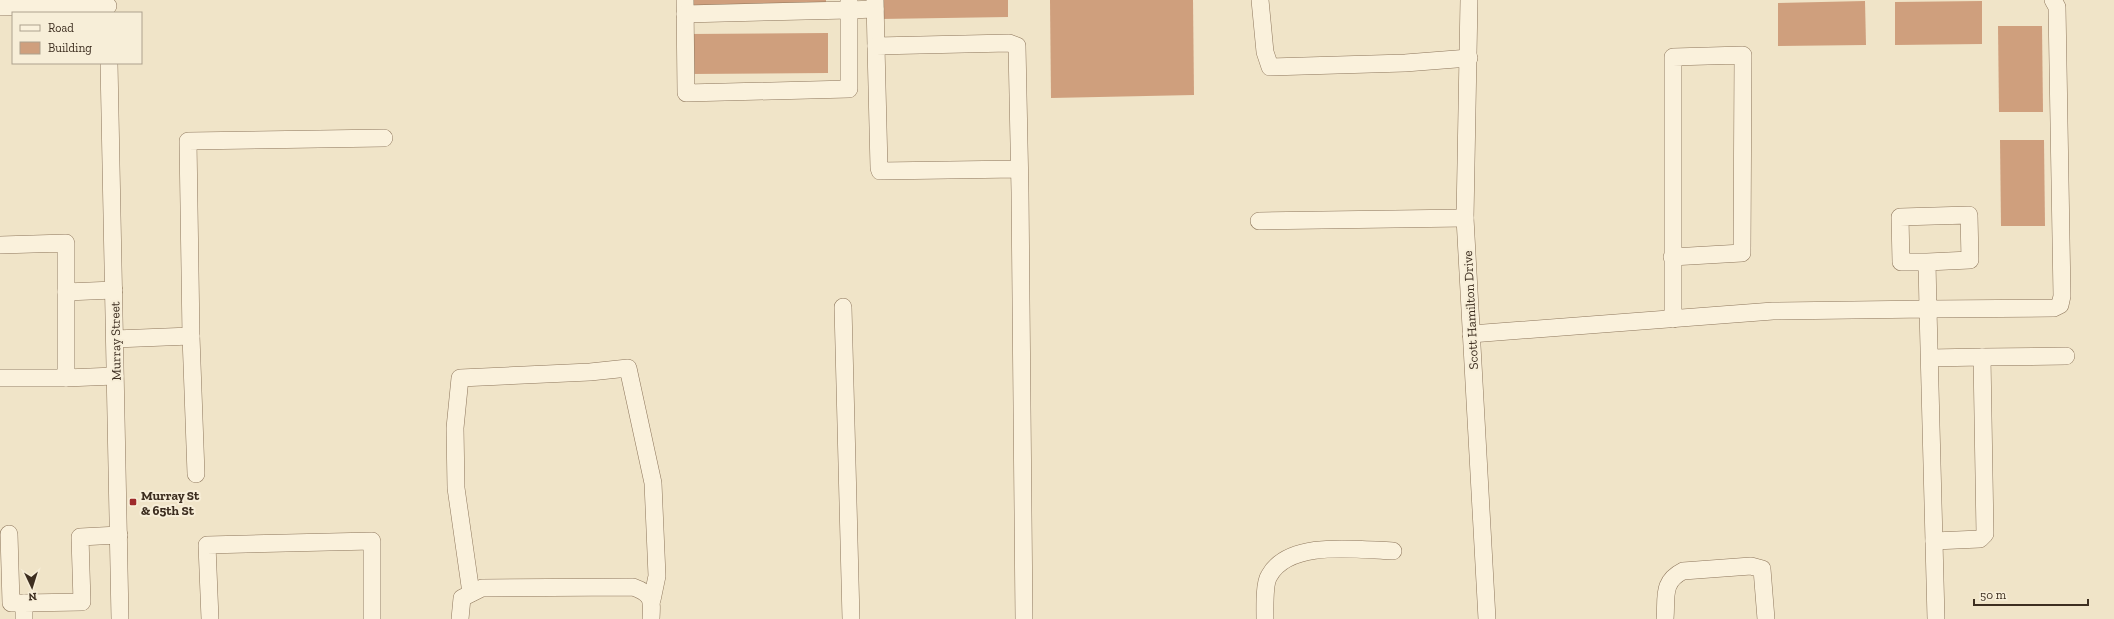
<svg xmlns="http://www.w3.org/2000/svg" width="2114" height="619" viewBox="0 0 2114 619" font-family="'Zilla Slab',serif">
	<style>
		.building { fill: #cf9f7d }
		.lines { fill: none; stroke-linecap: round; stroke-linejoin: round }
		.minor-casing { stroke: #8d765c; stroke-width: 18 }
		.minor { stroke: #faf1dc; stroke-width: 17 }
		.poi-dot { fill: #9e2a2b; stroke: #f7eed8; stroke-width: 1.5 }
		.labels { text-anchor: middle; stroke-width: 4; stroke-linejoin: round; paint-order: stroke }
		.street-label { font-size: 13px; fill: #3d2e20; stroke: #f7eed8 }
		.poi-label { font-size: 13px; font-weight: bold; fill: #3d2e20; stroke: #f7eed8; text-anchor: start }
	</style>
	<rect width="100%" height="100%" fill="#f0e4c8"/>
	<g class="building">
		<polygon points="688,0 826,0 826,5 688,6"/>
		<polygon points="880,0 1008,0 1008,17 880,19"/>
		<polygon points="1050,0 1193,0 1194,95 1051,98"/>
		<polygon points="1865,1 1866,45 1778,46 1778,3"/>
		<polygon points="1982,1 1982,44 1895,45 1895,2"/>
		<polygon points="1998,26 2042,26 2043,112 1999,112"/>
		<polygon points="828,33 828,73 689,74 689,34"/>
		<polygon points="2000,140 2044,140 2045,226 2001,226"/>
	</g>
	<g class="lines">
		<g class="minor-casing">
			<g id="minor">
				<polyline points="685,0 686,93 849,89 849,10 875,9"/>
				<polyline points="875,0 876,46"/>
				<polyline points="1260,0 1265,52 1270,67 1405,63 1469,58"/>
				<polyline points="1469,0 1465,218 1487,619"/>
				<polyline points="0,7 108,6"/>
				<polyline points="685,14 849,10 849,0"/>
				<polyline points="109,63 120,619"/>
				<polyline points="1019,169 880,171 879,168 876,46 1009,43 1017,46 1020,192 1024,619"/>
				<polyline points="1259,221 1465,218"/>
				<polyline points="0,245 66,243 66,292 114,290"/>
				<polyline points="1672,257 1742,253 1743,55 1673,57 1673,319"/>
				<polyline points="1927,262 1970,260 1969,215 1900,217 1901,262 1927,262 1928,309 2054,308 2060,305 2062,296 2057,7 2053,0"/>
				<polyline points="66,292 66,378 115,376"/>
				<polyline points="843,307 851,619"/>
				<polyline points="1471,334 1773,311 1928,309 1936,619"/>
				<polyline points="191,336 196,474"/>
				<polyline points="115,339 191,336 188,141 384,138"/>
				<polyline points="1982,357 2066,356"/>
				<polyline points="1930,358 1982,357 1985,534 1980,539 1934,541"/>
				<polyline points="0,378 66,378"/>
				<polyline points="9,534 11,603 24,603"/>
				<polyline points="471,593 456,488 455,428 460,378 590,372 628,368 653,483 657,576 652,600"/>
				<polyline points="24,619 24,603 82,602 80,537 119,535"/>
				<polyline points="210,619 207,545 372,541 372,619"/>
				<path d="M 460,619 L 462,598 L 482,588 L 633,587 C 653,594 652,600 651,619"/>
				<path d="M 1265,619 C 1265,609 1264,584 1269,576 C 1289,539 1358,550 1393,551"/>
				<path d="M 1665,619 C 1667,598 1661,582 1683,571 L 1751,566 L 1762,569 L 1766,619"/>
			</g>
		</g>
		<use href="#minor" class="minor"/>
	</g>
	<rect class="poi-dot" x="129" y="498" width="8" height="8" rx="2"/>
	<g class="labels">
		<g class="street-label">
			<text transform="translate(1470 310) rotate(-93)" y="5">Scott Hamilton Drive</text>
			<text transform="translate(115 341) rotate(-91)" y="5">Murray Street</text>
		</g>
		<g class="poi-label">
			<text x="141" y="500">Murray St<tspan x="141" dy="15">&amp; 65th St</tspan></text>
		</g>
	</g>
	<rect x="12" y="12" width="130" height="52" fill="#f7eed8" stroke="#ada18e"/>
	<rect x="20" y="25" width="20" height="6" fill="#faf1dc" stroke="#ada18e"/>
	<text x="48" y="32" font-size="12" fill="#3d2e20">Road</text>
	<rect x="20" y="42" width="20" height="12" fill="#cf9f7d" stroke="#ada18e"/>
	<text x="48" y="52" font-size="12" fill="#3d2e20">Building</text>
	<g transform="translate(32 587) rotate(176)" stroke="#f7eed8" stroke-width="3" paint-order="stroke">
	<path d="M0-3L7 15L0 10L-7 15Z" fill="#3d2e20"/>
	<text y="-6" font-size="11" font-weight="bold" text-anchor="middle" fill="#3d2e20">N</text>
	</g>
	<path d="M1974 599v6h114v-6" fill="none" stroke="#3d2e20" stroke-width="2"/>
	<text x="1980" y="599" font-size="12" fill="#3d2e20" stroke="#f7eed8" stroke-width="3" paint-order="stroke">50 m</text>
</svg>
